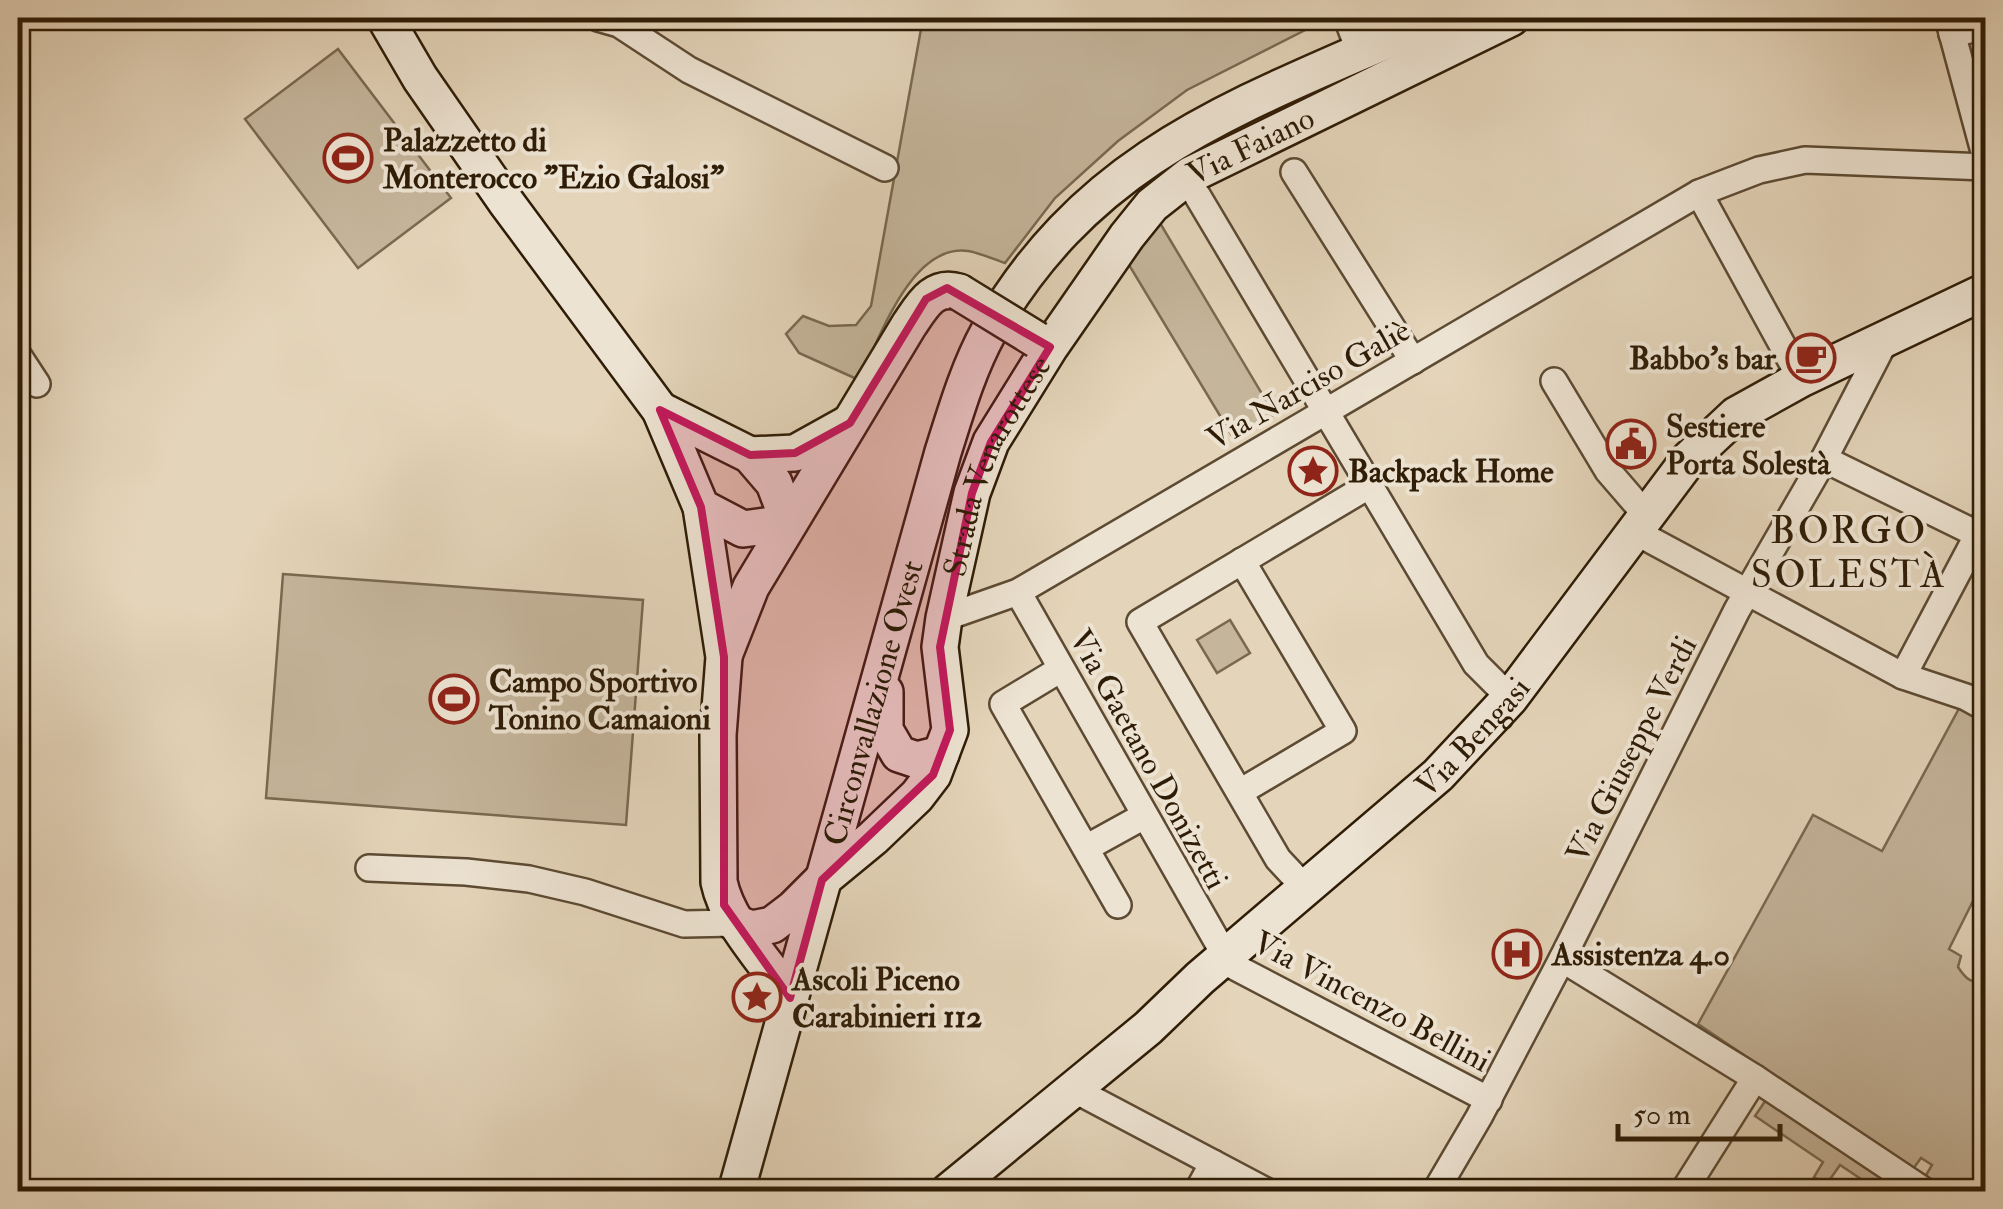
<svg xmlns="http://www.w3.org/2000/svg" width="2003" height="1209" viewBox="0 0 2003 1209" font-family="'IM FELL Double Pica',serif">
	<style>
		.green { fill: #c5b59b; stroke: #7a6850; stroke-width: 2.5 }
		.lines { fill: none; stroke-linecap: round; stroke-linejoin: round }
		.street-casing { stroke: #5c4a33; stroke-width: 30 }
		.secondary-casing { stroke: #2e1c06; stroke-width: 40 }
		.street { stroke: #ede3d2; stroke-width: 25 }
		.secondary { stroke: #ede3d2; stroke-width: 35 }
		.secondary-bridge-casing { stroke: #2e1c06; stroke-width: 40; stroke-linecap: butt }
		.secondary-bridge { stroke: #ede3d2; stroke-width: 35 }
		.marked { fill: #c2185b; fill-opacity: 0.2; stroke: #c2185b; stroke-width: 8; stroke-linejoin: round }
		.labels { text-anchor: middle; stroke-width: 8; stroke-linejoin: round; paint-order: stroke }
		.poi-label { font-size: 32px; font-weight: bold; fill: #2e1c06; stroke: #ede3d2; text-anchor: start }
		.street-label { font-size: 32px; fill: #2e1c06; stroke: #ede3d2 }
		.quarter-label { font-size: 38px; letter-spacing: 2.5px; fill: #2e1c06; stroke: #ede3d2 }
	</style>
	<rect width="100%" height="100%" fill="#e4d4b9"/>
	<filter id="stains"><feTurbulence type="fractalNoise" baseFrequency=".002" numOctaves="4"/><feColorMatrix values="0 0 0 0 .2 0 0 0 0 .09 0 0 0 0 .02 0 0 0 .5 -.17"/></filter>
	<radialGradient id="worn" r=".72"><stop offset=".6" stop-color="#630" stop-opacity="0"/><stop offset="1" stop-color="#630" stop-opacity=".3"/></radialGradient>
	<g class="green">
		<path d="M 923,18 L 1329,18 L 1187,90 L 1118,141 L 1055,198 L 1005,263 C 993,259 980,253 968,251 C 911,243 879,340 859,380 L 799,353 L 786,334 L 803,316 L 829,326 L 856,325 L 871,306 Z"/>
		<polygon points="338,49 451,198 358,268 245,119"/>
		<polygon points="1160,223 1274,414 1234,439 1126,260"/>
		<polygon points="283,574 643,600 626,825 266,798"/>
		<polygon points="1230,620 1250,653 1217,673 1197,640"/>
		<path d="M 1962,703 L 1985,716 L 1985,877 L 1949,949 L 1961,956 L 1958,967 C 1965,978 1972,985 1985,981 L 1985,1191 L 1944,1191 L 1925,1177 L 1932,1165 L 1921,1158 L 1913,1169 L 1698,1024 L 1813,815 L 1882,851 Z"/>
		<polygon points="1770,1094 1910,1191 1879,1191 1840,1165 1826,1185 1814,1177 1823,1162 1755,1116"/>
	</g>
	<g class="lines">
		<g class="street-casing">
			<g id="street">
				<polyline points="598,18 619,24 689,70 885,168"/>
				<polyline points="1347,18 1360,53"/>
				<polyline points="1948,18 1986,159"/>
				<polyline points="1952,34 1986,26"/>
				<polyline points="1294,172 1413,361"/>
				<polyline points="1699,193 1801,379"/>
				<polyline points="1197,195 1476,664 1510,698"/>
				<polyline points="18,355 37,384"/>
				<polyline points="1554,381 1608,471 1646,515"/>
				<polyline points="1824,459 1977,534"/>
				<polyline points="1634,531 1903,676 1966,697 1986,708"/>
				<polyline points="1018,592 1226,957 1235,967 1489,1100"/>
				<polyline points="944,618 1018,592 1699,193 1759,170 1805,160 1986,167"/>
				<polyline points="1061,669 1003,704 1118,905"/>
				<polyline points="1903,676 1986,519"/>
				<polyline points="1240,792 1343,731 1242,561"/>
				<polyline points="1086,848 1144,816"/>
				<polyline points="369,868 466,872 529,879 585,892 684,924 735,923"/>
				<polyline points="1307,890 1278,859 1140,622 1370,485"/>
				<polyline points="1562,959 1755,1078 1926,1192"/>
				<polyline points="1075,1090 1268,1192"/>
				<polyline points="1197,1192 1213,1163"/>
				<polyline points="1435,1192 1479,1117 1562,959 1737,610 1824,459 1887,337"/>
				<polyline points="1683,1192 1755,1078"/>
			</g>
		</g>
		<g class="secondary-casing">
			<g id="secondary">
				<polyline points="385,18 420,78 506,202 660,410 701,507 743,529 789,523"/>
				<polyline points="660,410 750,455 774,483 789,523"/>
				<polyline points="750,455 795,453 849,423"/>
				<path d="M 701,507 L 724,657 L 718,735 L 719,882 C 728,924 766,961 790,998"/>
				<path d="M 725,653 L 751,587 L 909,325 C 922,306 933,284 959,292"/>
				<polyline points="885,692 885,730 899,754 917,760 941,754"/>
				<path id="s1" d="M 735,923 L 752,929 L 772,925 L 793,909 L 822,880 L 873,838 L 917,796 L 933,775 L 950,730 L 940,647 L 944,618 L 972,493 L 991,442 L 1050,347 L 1127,236 L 1152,205 L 1190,175 L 1511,18"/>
				<path id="s2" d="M 736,1192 L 943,452 C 956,411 968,369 989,331 C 1095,146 1256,101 1437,18"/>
				<path id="s3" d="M 948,1192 L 1148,1028 L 1200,978 L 1438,775 L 1510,698 L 1689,459 L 1736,415 L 1801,379 L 1986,291"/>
			</g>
		</g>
		<use href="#street" class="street"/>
		<use href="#secondary" class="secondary"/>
		<g class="secondary-bridge-casing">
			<polyline id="secondary-bridge" points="959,292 1037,340"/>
		</g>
		<use href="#secondary-bridge" class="secondary-bridge"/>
	</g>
	<path class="marked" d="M 947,288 L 1050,347 L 991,442 L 972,493 L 940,647 L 950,730 L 933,775 L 822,880 L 790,998 L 724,905 L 724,657 L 701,507 L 660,410 L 750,455 L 795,453 L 850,423 L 926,299 Z"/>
	<defs>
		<g id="stadium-ring" transform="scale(2.5)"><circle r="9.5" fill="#ede3d2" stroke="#8f2418" stroke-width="1.5"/><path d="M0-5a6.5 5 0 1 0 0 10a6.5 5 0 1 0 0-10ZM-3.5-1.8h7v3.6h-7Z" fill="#8f2418"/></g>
		<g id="cafe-ring" transform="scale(2.5)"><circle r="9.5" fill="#ede3d2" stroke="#8f2418" stroke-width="1.5"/><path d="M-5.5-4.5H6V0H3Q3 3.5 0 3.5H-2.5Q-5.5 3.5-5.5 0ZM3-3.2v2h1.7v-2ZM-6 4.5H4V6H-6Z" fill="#8f2418"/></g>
		<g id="civic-ring" transform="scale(2.5)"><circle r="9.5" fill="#ede3d2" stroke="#8f2418" stroke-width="1.5"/><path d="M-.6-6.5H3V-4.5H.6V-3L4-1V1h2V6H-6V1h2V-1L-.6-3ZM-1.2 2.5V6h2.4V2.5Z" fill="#8f2418"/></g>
		<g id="sight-ring" transform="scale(2.5)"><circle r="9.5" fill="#ede3d2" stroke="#8f2418" stroke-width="1.5"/><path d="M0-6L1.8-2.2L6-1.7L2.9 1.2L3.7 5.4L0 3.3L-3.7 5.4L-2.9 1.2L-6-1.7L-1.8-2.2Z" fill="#8f2418"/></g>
		<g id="hospital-ring" transform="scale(2.5)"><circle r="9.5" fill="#ede3d2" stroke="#8f2418" stroke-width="1.5"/><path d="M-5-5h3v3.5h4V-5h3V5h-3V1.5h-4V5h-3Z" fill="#8f2418"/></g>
	</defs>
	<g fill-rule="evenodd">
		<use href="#stadium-ring" x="348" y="158"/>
		<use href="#cafe-ring" x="1811" y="358"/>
		<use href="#civic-ring" x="1631" y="444"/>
		<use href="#sight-ring" x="1313" y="471"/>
		<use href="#stadium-ring" x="454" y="699"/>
		<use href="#hospital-ring" x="1517" y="954"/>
		<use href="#sight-ring" x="757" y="997"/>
	</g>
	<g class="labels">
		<g class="poi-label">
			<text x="383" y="151">Palazzetto di<tspan x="383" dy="37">Monterocco "Ezio Galosi"</tspan></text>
			<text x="1776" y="369" text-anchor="end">Babbo's bar</text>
			<text x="1666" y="437">Sestiere<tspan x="1666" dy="37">Porta Solestà</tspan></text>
			<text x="1348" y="482">Backpack Home</text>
			<text x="489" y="692">Campo Sportivo<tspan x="489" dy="37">Tonino Camaioni</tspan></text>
			<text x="1552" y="965">Assistenza 4.0</text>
			<text x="792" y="990">Ascoli Piceno<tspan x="792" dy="37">Carabinieri 112</tspan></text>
		</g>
		<g class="street-label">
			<text dy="11" stroke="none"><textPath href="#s1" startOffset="1005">Via Faiano</textPath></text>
			<text transform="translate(1308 384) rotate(-30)" y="11">Via Narciso Galiè</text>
			<text dy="11" stroke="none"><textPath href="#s1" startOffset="582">Strada Venarottese</textPath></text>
			<text dy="11" stroke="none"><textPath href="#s2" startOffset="508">Circonvallazione Ovest</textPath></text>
			<text dy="11" stroke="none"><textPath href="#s3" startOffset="695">Via Bengasi</textPath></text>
			<text transform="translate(1631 749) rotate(-63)" y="11">Via Giuseppe Verdi</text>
			<text transform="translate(1149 759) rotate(61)" y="11">Via Gaetano Donizetti</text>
			<text transform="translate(1372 1001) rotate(28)" y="11">Via Vincenzo Bellini</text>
		</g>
		<g class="quarter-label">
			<text x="1849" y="543">BORGO<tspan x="1849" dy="44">SOLESTÀ</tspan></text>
		</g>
	</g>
	<rect width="2003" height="1209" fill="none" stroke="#e4d4b9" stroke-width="60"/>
	<rect x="20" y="20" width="1963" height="1169" fill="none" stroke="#2e1c06" stroke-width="5"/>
	<rect x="30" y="30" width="1943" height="1149" fill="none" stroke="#2e1c06" stroke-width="2.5"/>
	<path d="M1618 1124v15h162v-15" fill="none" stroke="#2e1c06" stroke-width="5"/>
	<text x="1633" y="1124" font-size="30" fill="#2e1c06" stroke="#ede3d2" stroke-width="8" paint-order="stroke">50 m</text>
	<rect width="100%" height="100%" filter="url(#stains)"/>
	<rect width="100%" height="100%" fill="url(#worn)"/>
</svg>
